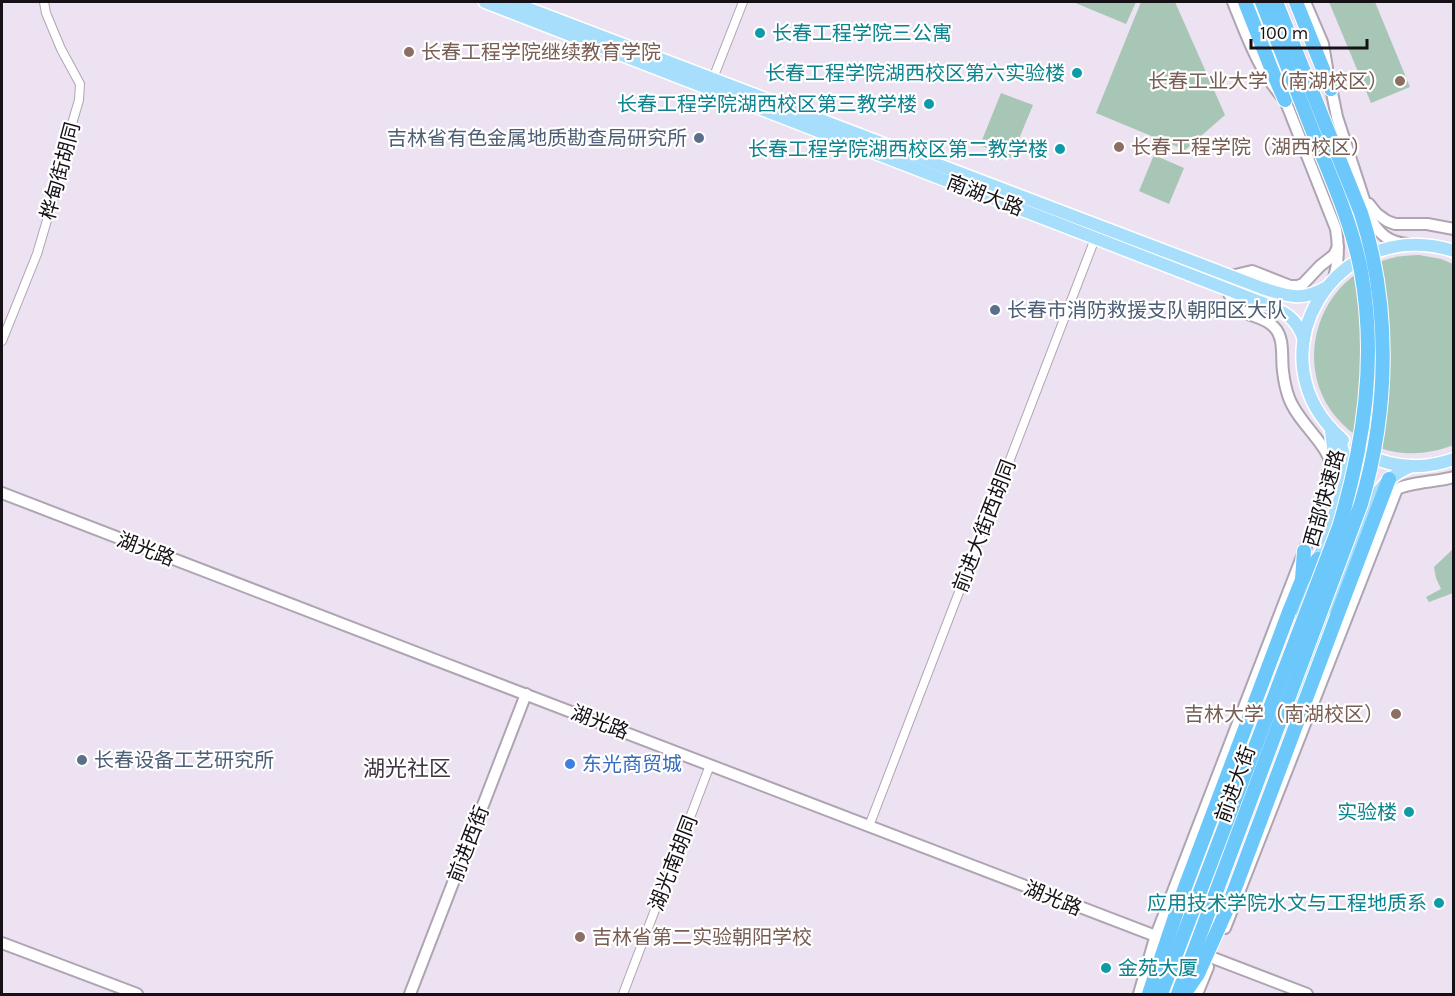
<svg xmlns="http://www.w3.org/2000/svg" width="1455" height="996" viewBox="0 0 1455 996" font-family="Karla,'Noto Sans SC',sans-serif">
	<style>
		.green { fill: #a7c6b5 }
		.lines { fill: none; stroke-linecap: round; stroke-linejoin: round }
		.street-casing { stroke: #afa4b2; stroke-width: 10 }
		.secondary-casing { stroke: #afa4b2; stroke-width: 14 }
		.primary-casing { stroke: #fff; stroke-width: 15 }
		.highway-casing { stroke: #fff; stroke-width: 16 }
		.street { stroke: #fff; stroke-width: 8 }
		.secondary { stroke: #fff; stroke-width: 10 }
		.primary { stroke: #a7defc; stroke-width: 12 }
		.highway { stroke: #6cc8fa; stroke-width: 14 }
		.highway-bridge-casing { stroke: #fff; stroke-width: 16; stroke-linecap: butt }
		.highway-bridge { stroke: #6cc8fa; stroke-width: 14 }
		.culture-dot { fill: #0f9aa8; stroke: #fff; stroke-width: 2 }
		.education-dot { fill: #8d6e63; stroke: #fff; stroke-width: 2 }
		.service-dot { fill: #5c6f8a; stroke: #fff; stroke-width: 2 }
		.shop-dot { fill: #3f7fe0; stroke: #fff; stroke-width: 2 }
		.labels { text-anchor: middle; stroke-width: 4.5; stroke-linejoin: round; paint-order: stroke }
		.culture-label { font-size: 20px; fill: #0d838f; stroke: #fff; text-anchor: end }
		.education-label { font-size: 20px; fill: #785e54; stroke: #fff; text-anchor: start }
		.service-label { font-size: 20px; fill: #4e5e75; stroke: #fff; text-anchor: start }
		.street-label { font-size: 20px; fill: #151116; stroke: #fff }
		.shop-label { font-size: 20px; fill: #366cbe; stroke: #fff; text-anchor: start }
		.quarter-label { font-size: 22px; fill: #3d343f; stroke: #fff }
	</style>
	<rect width="100%" height="100%" fill="#ede2f1"/>
	<g class="green">
		<polygon points="1073,2 1136,2 1126,24"/>
		<polygon points="1141,2 1175,2 1225,115 1185,150 1096,113"/>
		<polygon points="1329,2 1375,2 1410,87 1371,103"/>
		<polygon points="1001,93 1033,105 1011,158 980,145"/>
		<polygon points="1154,155 1184,168 1169,204 1139,191"/>
		<path d="M 1419,255 L 1441,259 L 1453,264 L 1454,445 C 1427,455 1399,457 1373,445 C 1273,398 1308,255 1419,255 Z"/>
		<polygon points="1453,549 1453,593 1429,602 1426,597 1441,589 1436,578 1434,567"/>
	</g>
	<g class="lines">
		<g class="street-casing">
			<g id="street">
				<polyline points="712,81 743,2"/>
				<polyline points="2,341 37,254 58,183 61,161 79,100 80,84 61,49 46,13 44,2"/>
				<polyline points="869,826 1096,236"/>
				<polyline points="623,994 710,765"/>
			</g>
		</g>
		<g class="secondary-casing">
			<g id="secondary">
				<path d="M 1233,2 C 1247,36 1259,72 1285,100 L 1336,229 C 1339,247 1339,261 1334,278"/>
				<polyline points="1305,2 1323,44 1327,68"/>
				<path d="M 1330,83 L 1337,117 L 1370,218 C 1379,234 1388,242 1407,244"/>
				<polyline points="1369,204 1377,214 1387,221 1395,224 1427,224 1454,229"/>
				<polyline points="1231,276 1252,271 1290,286 1298,286 1303,284 1320,266 1334,255 1338,247"/>
				<path d="M 2,493 C 437,660 871,829 1307,994"/>
				<path d="M 1225,928 L 1397,489 C 1410,482 1437,482 1454,477"/>
				<polyline points="2,943 137,994"/>
				<polyline points="410,994 526,694"/>
				<path d="M 1139,994 L 1155,938 L 1310,536 L 1332,472 C 1332,446 1299,425 1289,398 C 1286,390 1284,380 1283,371 C 1281,357 1285,338 1274,327 C 1264,316 1248,317 1238,308 C 1233,304 1230,294 1226,289"/>
				<polyline points="1197,994 1208,967"/>
			</g>
		</g>
		<g class="primary-casing">
			<g id="primary">
				<path d="M 485,2 L 1260,302 C 1283,312 1296,315 1304,340"/>
				<path d="M 511,2 L 1262,288 C 1288,296 1301,302 1327,287"/>
				<polyline points="1331,431 1334,455 1332,472"/>
				<path d="M 1343,440 C 1248,359 1334,213 1454,251"/>
				<path d="M 1364,454 C 1393,468 1424,470 1454,459"/>
				<path d="M 1299,614 L 1344,487 C 1347,467 1345,454 1338,436"/>
				<path d="M 1296,697 L 1370,504 C 1381,486 1392,474 1412,466"/>
				<polyline points="1235,782 1260,714"/>
			</g>
		</g>
		<g class="highway-casing">
			<g id="highway">
				<polyline points="1245,2 1273,73 1285,100"/>
				<polyline points="1296,2 1331,89"/>
				<polyline points="1302,580 1318,559"/>
				<polyline points="1289,612 1302,580 1304,551"/>
				<polyline points="1337,616 1389,479"/>
			</g>
		</g>
		<use href="#street" class="street"/>
		<use href="#secondary" class="secondary"/>
		<use href="#primary" class="primary"/>
		<use href="#highway" class="highway"/>
		<g class="highway-bridge-casing">
			<g id="highway-bridge">
				<polyline points="1185,993 1198,974 1228,907 1337,616"/>
				<polyline points="1149,994 1184,890 1289,612"/>
				<path d="M 1161,994 L 1339,527 C 1364,444 1377,358 1361,271 C 1353,229 1336,189 1320,150 C 1301,101 1281,51 1262,2"/>
				<path d="M 1178,994 L 1361,504 C 1389,410 1391,306 1361,213 L 1276,2"/>
			</g>
		</g>
		<use href="#highway-bridge" class="highway-bridge"/>
	</g>
	<g class="culture-dot">
		<circle cx="760" cy="33" r="6"/>
		<circle cx="1077" cy="73" r="6"/>
		<circle cx="929" cy="104" r="6"/>
		<circle cx="1060" cy="149" r="6"/>
		<circle cx="1409" cy="812" r="6"/>
		<circle cx="1439" cy="903" r="6"/>
		<circle cx="1106" cy="968" r="6"/>
	</g>
	<g class="education-dot">
		<circle cx="409" cy="52" r="6"/>
		<circle cx="1400" cy="81" r="6"/>
		<circle cx="1119" cy="147" r="6"/>
		<circle cx="1396" cy="714" r="6"/>
		<circle cx="580" cy="937" r="6"/>
	</g>
	<g class="service-dot">
		<circle cx="699" cy="138" r="6"/>
		<circle cx="995" cy="310" r="6"/>
		<circle cx="82" cy="760" r="6"/>
	</g>
	<circle class="shop-dot" cx="570" cy="764" r="6"/>
	<g class="labels">
		<g class="culture-label">
			<text x="772" y="40" text-anchor="start">长春工程学院三公寓</text>
			<text x="1065" y="80">长春工程学院湖西校区第六实验楼</text>
			<text x="917" y="111">长春工程学院湖西校区第三教学楼</text>
			<text x="1048" y="156">长春工程学院湖西校区第二教学楼</text>
			<text x="1397" y="819">实验楼</text>
			<text x="1427" y="910">应用技术学院水文与工程地质系</text>
			<text x="1118" y="975" text-anchor="start">金苑大厦</text>
		</g>
		<g class="education-label">
			<text x="421" y="59">长春工程学院继续教育学院</text>
			<text x="1388" y="88" text-anchor="end">长春工业大学（南湖校区）</text>
			<text x="1131" y="154">长春工程学院（湖西校区）</text>
			<text x="1384" y="721" text-anchor="end">吉林大学（南湖校区）</text>
			<text x="592" y="944">吉林省第二实验朝阳学校</text>
		</g>
		<g class="service-label">
			<text x="687" y="145" text-anchor="end">吉林省有色金属地质勘查局研究所</text>
			<text x="1007" y="317">长春市消防救援支队朝阳区大队</text>
			<text x="94" y="767">长春设备工艺研究所</text>
		</g>
		<g class="street-label">
			<text transform="translate(60 171) rotate(-75)" y="7">桦甸街胡同</text>
			<text transform="translate(985 195) rotate(21)" y="7">南湖大路</text>
			<text transform="translate(1324 498) rotate(-74)" y="7">西部快速路</text>
			<text transform="translate(984 526) rotate(-69)" y="7">前进大街西胡同</text>
			<text transform="translate(146 549) rotate(21)" y="7">湖光路</text>
			<text transform="translate(600 722) rotate(21)" y="7">湖光路</text>
			<text transform="translate(1235 784) rotate(-70)" y="7">前进大街</text>
			<text transform="translate(468 844) rotate(-69)" y="7">前进西街</text>
			<text transform="translate(673 863) rotate(-69)" y="7">湖光南胡同</text>
			<text transform="translate(1053 898) rotate(22)" y="7">湖光路</text>
		</g>
		<g class="shop-label">
			<text x="582" y="771">东光商贸城</text>
		</g>
		<g class="quarter-label">
			<text x="407" y="776">湖光社区</text>
		</g>
	</g>
	<rect width="1455" height="996" fill="none" stroke="#151116" stroke-width="6"/>
	<path d="M1251 39v9h116v-9" fill="none" stroke="#151116" stroke-width="3"/>
	<text x="1260" y="39" font-size="18" fill="#151116" stroke="#ffffff" stroke-width="4.5" paint-order="stroke">100 m</text>
</svg>
